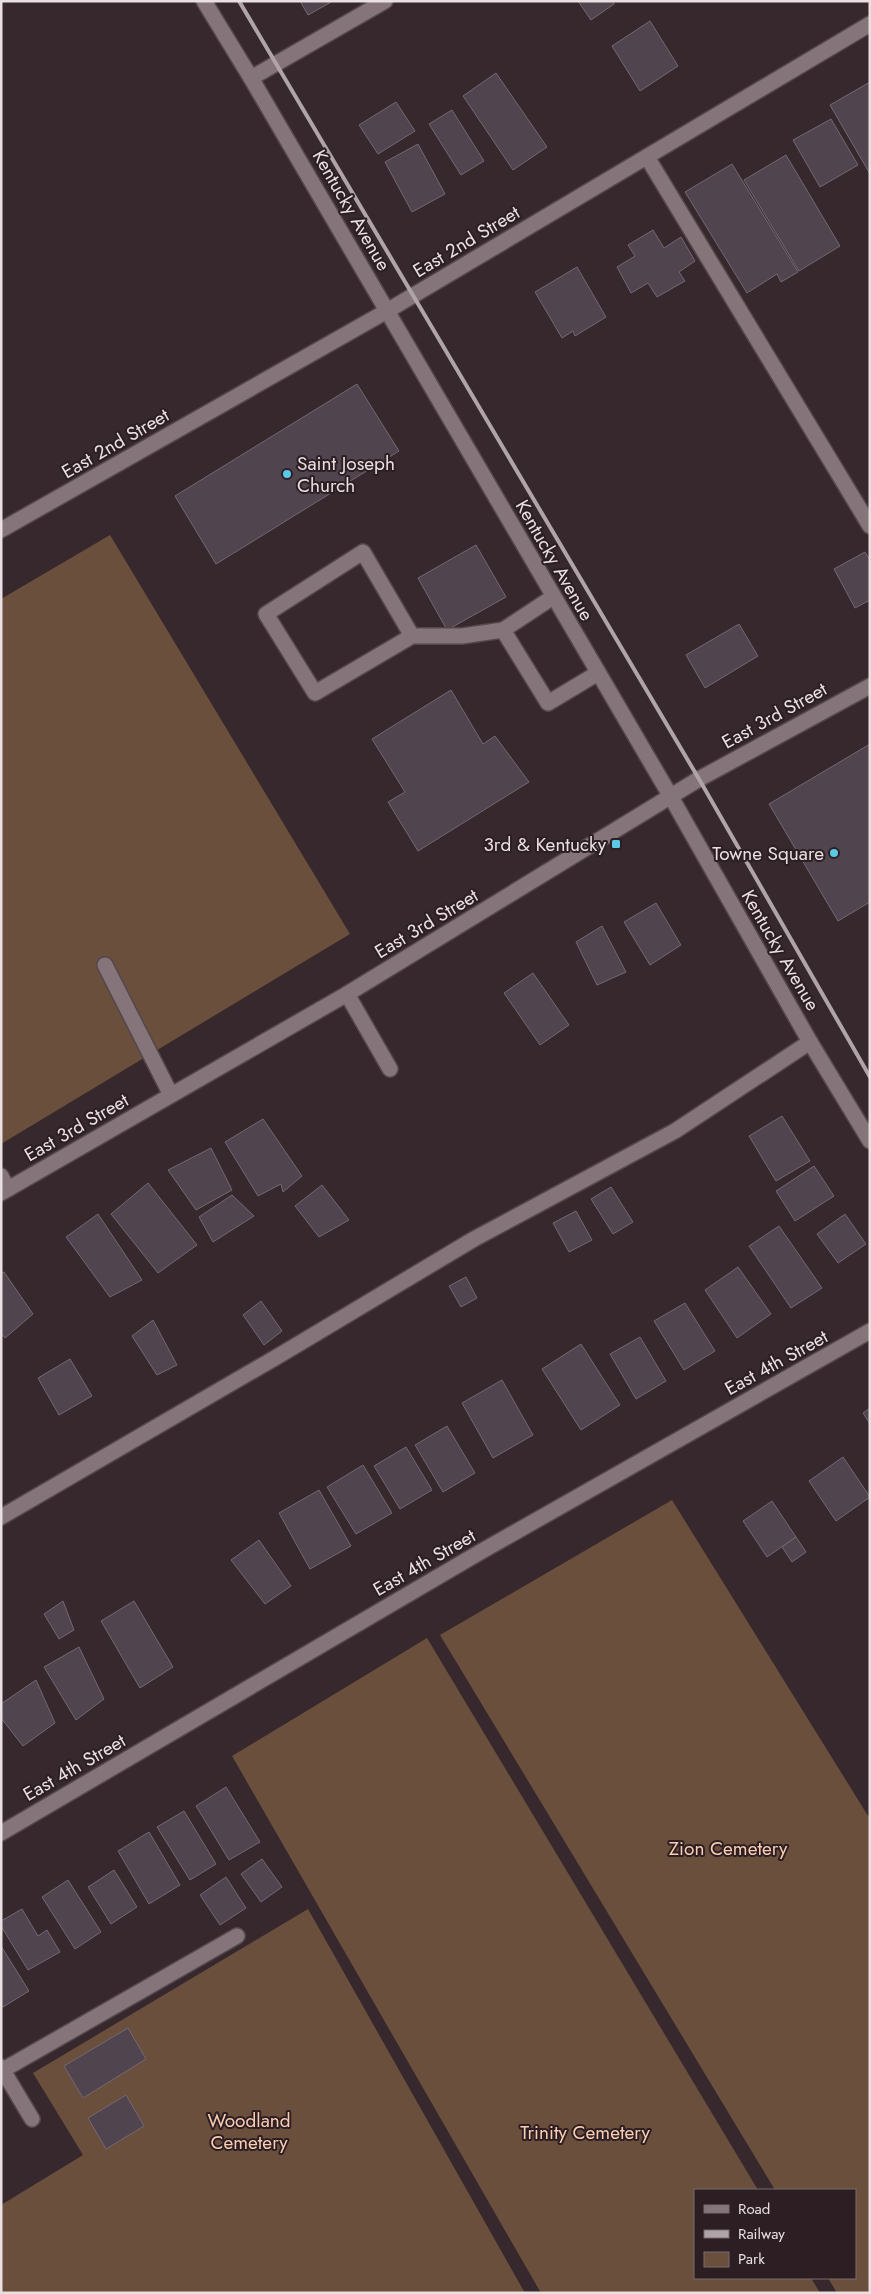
<svg xmlns="http://www.w3.org/2000/svg" width="871" height="2294" viewBox="0 0 871 2294" font-family="Jost,sans-serif">
	<style>
		.green { fill: #6a4f3d }
		.building { fill: #50444e; stroke: #746873 }
		.lines { fill: none; stroke-linecap: round; stroke-linejoin: round }
		.lane-casing { stroke: #52474a; stroke-width: 18 }
		.street-casing { stroke: #52474a; stroke-width: 18 }
		.lane { stroke: #857479; stroke-width: 15 }
		.street { stroke: #857479; stroke-width: 15 }
		.rail { stroke: #afa4a7; stroke-width: 4 }
		.poi-dot { fill: #5ac8e6; stroke: #2c1e22; stroke-width: 2 }
		.labels { text-anchor: middle; stroke-width: 4; stroke-linejoin: round; paint-order: stroke }
		.street-label { font-size: 19px; fill: #e9e0e2; stroke: #2c1e22 }
		.poi-label { font-size: 19px; fill: #e9e0e2; stroke: #2c1e22; text-anchor: end }
		.park-label { font-size: 19px; fill: #faceb1; stroke: #2c1e22 }
	</style>
	<rect width="100%" height="100%" fill="#36282c"/>
	<g class="green">
		<polygon points="110,535 350,934 1,1144 1,599"/>
		<polygon points="672,1500 870,1819 870,2293 837,2293 828,2278 855,2278 855,2190 775,2190 440,1635"/>
		<polygon points="427,1638 758,2190 695,2190 695,2278 811,2278 820,2293 541,2293 232,1756"/>
		<polygon points="308,1909 525,2293 1,2293 1,2205 83,2155 33,2073"/>
	</g>
	<g class="building">
		<polygon points="300,1 333,1 308,15"/>
		<polygon points="578,1 613,1 614,4 591,20"/>
		<polygon points="650,21 678,66 640,91 612,46"/>
		<polygon points="496,73 547,147 513,170 463,96"/>
		<polygon points="870,82 870,174 830,105"/>
		<polygon points="396,102 415,131 378,154 359,125"/>
		<polygon points="452,110 484,161 461,175 429,124"/>
		<polygon points="831,119 858,165 820,187 793,140"/>
		<polygon points="418,144 445,194 412,212 385,162"/>
		<polygon points="786,155 840,246 799,271 744,180"/>
		<polygon points="732,164 798,272 781,282 777,274 747,293 685,192"/>
		<polygon points="653,230 664,248 681,237 695,261 679,272 685,281 657,297 648,283 631,293 617,267 635,256 628,245"/>
		<polygon points="577,267 606,317 575,336 573,331 562,338 535,292"/>
		<polygon points="357,384 399,451 216,564 175,496"/>
		<polygon points="476,545 506,597 447,630 418,578"/>
		<polygon points="865,552 870,560 870,600 855,608 834,569"/>
		<polygon points="739,624 758,656 705,688 686,655"/>
		<polygon points="451,690 483,744 495,736 529,782 418,851 388,802 405,792 372,739"/>
		<polygon points="870,744 870,902 838,921 769,804"/>
		<polygon points="656,903 681,945 650,965 624,922"/>
		<polygon points="602,926 626,972 597,985 576,942"/>
		<polygon points="533,973 569,1025 540,1045 504,993"/>
		<polygon points="782,1116 810,1161 776,1181 749,1136"/>
		<polygon points="263,1119 302,1176 283,1192 281,1184 258,1196 225,1142"/>
		<polygon points="211,1148 232,1190 196,1210 168,1170"/>
		<polygon points="814,1166 834,1196 795,1221 776,1191"/>
		<polygon points="148,1183 197,1245 158,1273 111,1214"/>
		<polygon points="322,1185 349,1220 319,1237 295,1206"/>
		<polygon points="611,1187 633,1222 613,1234 591,1199"/>
		<polygon points="232,1195 254,1216 213,1242 199,1217"/>
		<polygon points="576,1211 592,1240 569,1252 553,1223"/>
		<polygon points="98,1214 142,1280 110,1297 66,1237"/>
		<polygon points="845,1214 866,1244 838,1263 817,1234"/>
		<polygon points="779,1226 822,1288 791,1308 749,1246"/>
		<polygon points="738,1267 771,1314 737,1338 705,1290"/>
		<polygon points="4,1272 33,1314 5,1338 1,1333 1,1273"/>
		<polygon points="466,1277 477,1298 461,1307 449,1286"/>
		<polygon points="261,1301 282,1331 264,1345 243,1315"/>
		<polygon points="685,1303 715,1351 684,1370 654,1321"/>
		<polygon points="153,1320 177,1365 157,1375 132,1336"/>
		<polygon points="640,1337 666,1381 636,1399 610,1354"/>
		<polygon points="581,1344 620,1405 581,1430 542,1369"/>
		<polygon points="70,1359 92,1396 59,1415 38,1378"/>
		<polygon points="502,1380 533,1435 493,1458 462,1403"/>
		<polygon points="870,1408 870,1424 863,1413"/>
		<polygon points="447,1426 475,1473 443,1492 415,1445"/>
		<polygon points="406,1447 432,1490 400,1509 374,1466"/>
		<polygon points="843,1457 870,1497 836,1521 809,1481"/>
		<polygon points="363,1465 392,1513 356,1534 327,1487"/>
		<polygon points="319,1490 351,1546 310,1569 279,1513"/>
		<polygon points="772,1501 796,1537 767,1557 743,1521"/>
		<polygon points="796,1537 806,1552 792,1562 782,1547"/>
		<polygon points="259,1540 291,1586 265,1604 231,1560"/>
		<polygon points="63,1601 74,1630 59,1639 44,1614"/>
		<polygon points="134,1601 173,1667 140,1688 101,1621"/>
		<polygon points="79,1647 104,1699 76,1720 44,1667"/>
		<polygon points="36,1680 55,1723 23,1746 1,1718 1,1704"/>
		<polygon points="226,1787 260,1842 229,1860 196,1806"/>
		<polygon points="184,1811 216,1864 190,1880 157,1827"/>
		<polygon points="149,1832 180,1885 149,1904 118,1851"/>
		<polygon points="262,1859 282,1887 261,1902 241,1874"/>
		<polygon points="114,1870 137,1907 111,1924 88,1887"/>
		<polygon points="226,1877 246,1908 220,1925 200,1895"/>
		<polygon points="68,1880 101,1932 75,1949 42,1897"/>
		<polygon points="22,1909 38,1936 47,1930 60,1952 28,1970 1,1926 1,1921"/>
		<polygon points="1,1946 29,1991 3,2007 1,2005"/>
		<polygon points="128,2028 146,2059 83,2098 64,2066"/>
		<polygon points="126,2095 144,2126 106,2149 88,2118"/>
	</g>
	<g class="lines">
		<g class="lane-casing">
			<g id="lane">
				<polyline points="251,78 385,1"/>
				<polyline points="647,157 870,526"/>
				<polyline points="553,597 503,630 548,703 598,673"/>
				<polyline points="412,636 315,693 266,614 363,552 412,636 462,636 503,630"/>
				<polyline points="105,965 171,1095"/>
				<polyline points="347,994 390,1069"/>
				<polyline points="1,1176 8,1189"/>
				<polyline points="1,1517 280,1355 474,1239 675,1131 810,1042"/>
				<polyline points="3,2070 237,1936"/>
			</g>
		</g>
		<g class="street-casing">
			<g id="street">
				<polyline points="204,1 251,78 671,797 810,1042 870,1141"/>
				<polyline points="1,530 387,311 870,24"/>
				<polyline points="1,1193 347,994 699,779 870,686"/>
				<polyline points="1,1833 482,1551 870,1331"/>
				<polyline points="1,2067 32,2119"/>
			</g>
		</g>
		<use href="#lane" class="lane"/>
		<use href="#street" class="street"/>
		<polyline class="rail" points="239,1 699,779 870,1077"/>
	</g>
	<g class="poi-dot">
		<circle cx="287" cy="474" r="5"/>
		<rect x="611" y="839" width="10" height="10" rx="2.5"/>
		<circle cx="834" cy="853" r="5"/>
	</g>
	<g class="labels">
		<g class="street-label">
			<text transform="translate(352 210) rotate(60)" y="7">Kentucky Avenue</text>
			<text transform="translate(466 241) rotate(-31)" y="7">East 2nd Street</text>
			<text transform="translate(115 443) rotate(-30)" y="7">East 2nd Street</text>
			<text transform="translate(555 560) rotate(60)" y="7">Kentucky Avenue</text>
			<text transform="translate(774 715) rotate(-29)" y="7">East 3rd Street</text>
			<text transform="translate(426 923) rotate(-31)" y="7">East 3rd Street</text>
			<text transform="translate(781 950) rotate(60)" y="7">Kentucky Avenue</text>
			<text transform="translate(76 1127) rotate(-30)" y="7">East 3rd Street</text>
			<text transform="translate(776 1362) rotate(-29)" y="7">East 4th Street</text>
			<text transform="translate(424 1562) rotate(-30)" y="7">East 4th Street</text>
			<text transform="translate(74 1767) rotate(-30)" y="7">East 4th Street</text>
		</g>
		<g class="poi-label">
			<text x="297" y="470" text-anchor="start">Saint Joseph<tspan x="297" dy="22">Church</tspan></text>
			<text x="606" y="851">3rd &amp; Kentucky</text>
			<text x="824" y="860">Towne Square</text>
		</g>
		<g class="park-label">
			<text x="728" y="1855">Zion Cemetery</text>
			<text x="249" y="2127">Woodland<tspan x="249" dy="22">Cemetery</tspan></text>
			<text x="585" y="2139">Trinity Cemetery</text>
		</g>
	</g>
	<rect width="871" height="2294" fill="none" stroke="#e9e0e2" stroke-width="5"/>
	<rect x="694" y="2189" width="162" height="90" fill="#2c1e22" stroke="#786c6f"/>
	<rect x="704" y="2205" width="25" height="8" fill="#857479" stroke="#786c6f"/>
	<text x="738" y="2214" font-size="15" fill="#e9e0e2">Road</text>
	<rect x="704" y="2230" width="25" height="8" fill="#afa4a7" stroke="#786c6f"/>
	<text x="738" y="2239" font-size="15" fill="#e9e0e2">Railway</text>
	<rect x="704" y="2252" width="25" height="15" fill="#6a4f3d" stroke="#786c6f"/>
	<text x="738" y="2264" font-size="15" fill="#e9e0e2">Park</text>
</svg>
